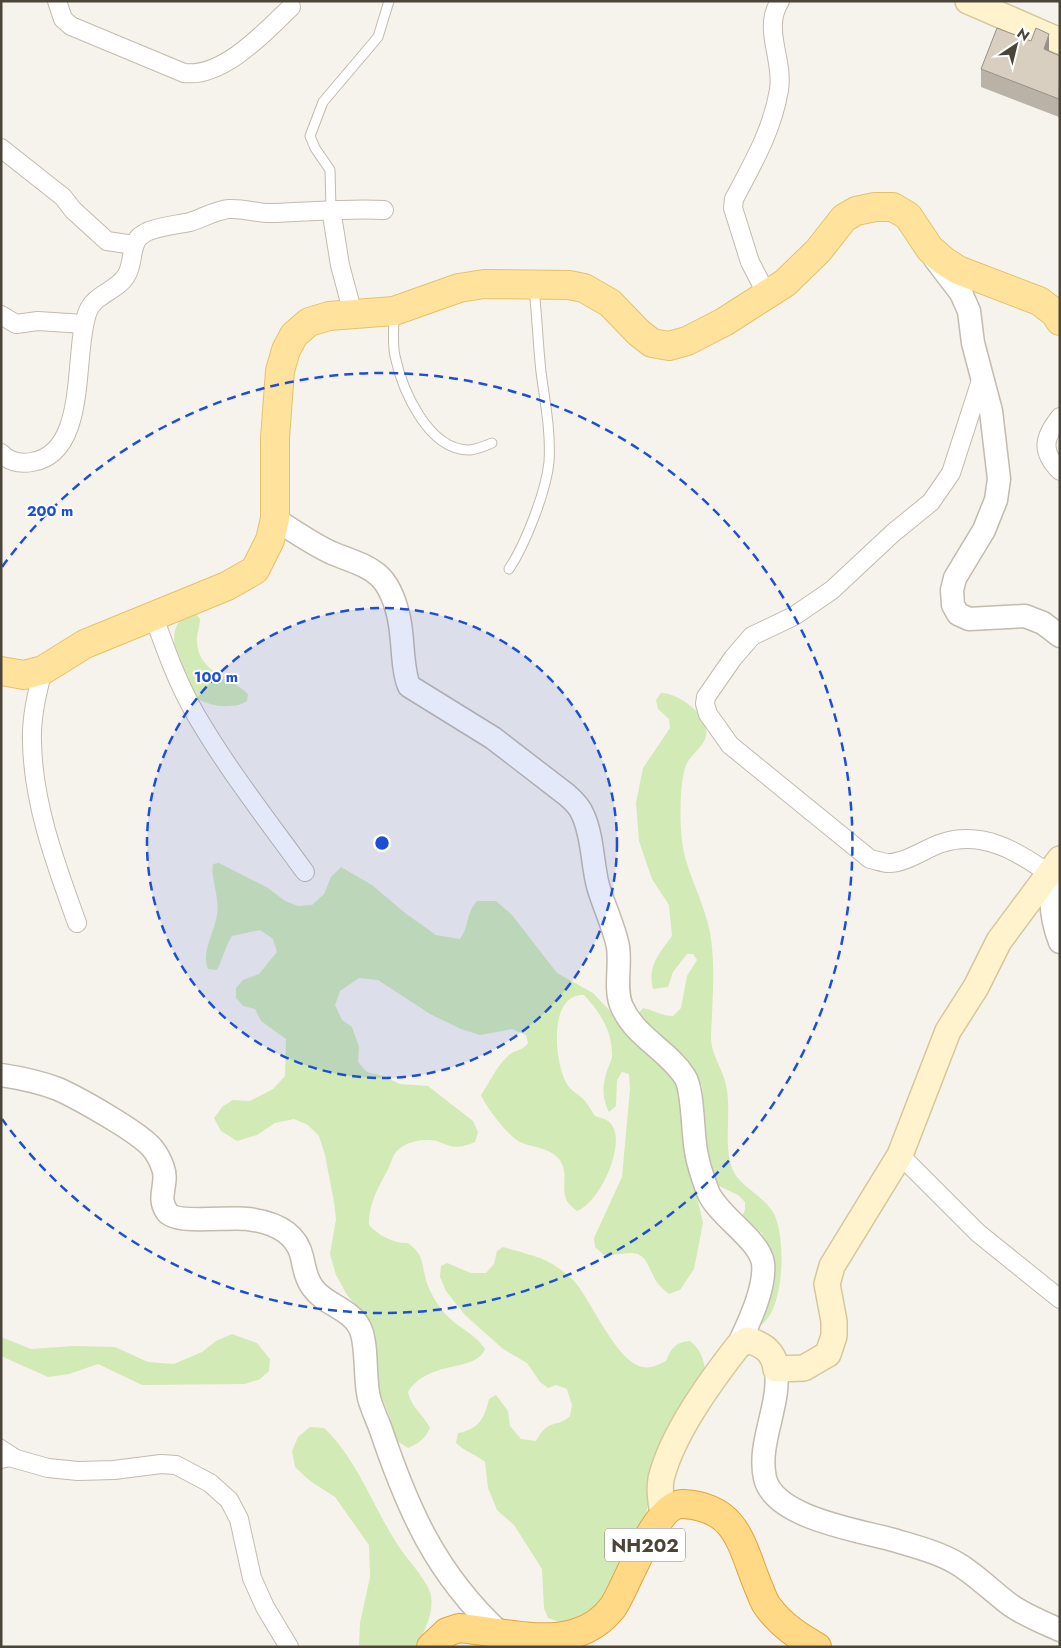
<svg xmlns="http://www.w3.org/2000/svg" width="1061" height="1648" viewBox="0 0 1061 1648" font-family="Jost,sans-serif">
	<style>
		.green { fill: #d2eab5 }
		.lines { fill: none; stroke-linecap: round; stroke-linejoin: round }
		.service-casing { stroke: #c2bbae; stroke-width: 11 }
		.minor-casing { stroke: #c2bbae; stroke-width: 20 }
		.tertiary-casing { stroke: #c2bbae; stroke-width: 25 }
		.secondary-casing { stroke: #d6c79b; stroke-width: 28 }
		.primary-casing { stroke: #e6c16a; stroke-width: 30 }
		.trunk-casing { stroke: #e0a43c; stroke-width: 30 }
		.service { stroke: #fff; stroke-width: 9 }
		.minor { stroke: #fff; stroke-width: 18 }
		.tertiary { stroke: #fff; stroke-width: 22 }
		.secondary { stroke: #fff3cd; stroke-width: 25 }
		.primary { stroke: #ffe39c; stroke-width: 28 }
		.trunk { stroke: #ffd985; stroke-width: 28 }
		.wall { fill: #bab2a6 }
		.shaded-wall { fill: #979187 }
		.building { fill: #d8cfc1; stroke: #979187 }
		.ring { fill: none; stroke: #1d4ed8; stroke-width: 2.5; stroke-dasharray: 9 6 }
		.labels { text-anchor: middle; stroke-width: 4; stroke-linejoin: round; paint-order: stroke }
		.shield { fill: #fff; stroke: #817c74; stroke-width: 1 }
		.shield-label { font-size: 19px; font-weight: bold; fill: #4b4439 }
		.centre { fill: #1d4ed8; stroke: #fff; stroke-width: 2.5 }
		.ring-label { font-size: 15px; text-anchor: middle; font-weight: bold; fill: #1d4ed8; stroke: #fff; stroke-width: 4; stroke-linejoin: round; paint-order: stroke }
	</style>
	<rect width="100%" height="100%" fill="#f6f3ec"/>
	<g class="green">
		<path d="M 190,612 L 196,614 L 200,619 C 200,627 196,635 197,642 C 198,672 231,677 248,694 L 247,701 C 235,710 203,707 193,694 C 189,689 187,679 184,673 C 175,650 165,628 190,612 Z"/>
		<path d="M 661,693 C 677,693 703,711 706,728 C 709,744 694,751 687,763 C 683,771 682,784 681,793 C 680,814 680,837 685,857 C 692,882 705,907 710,932 C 716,967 712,1004 711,1038 C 711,1055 723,1069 726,1085 C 732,1112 723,1143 732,1168 C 738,1186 764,1195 774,1214 C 786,1237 785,1309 761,1325 L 759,1321 L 766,1243 L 762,1233 L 746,1225 L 741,1218 L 745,1210 L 745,1202 L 738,1195 L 717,1185 L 708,1153 L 702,1086 L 691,1066 L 637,1015 L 643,1008 C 654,1010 661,1016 673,1016 L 681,1008 L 687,976 L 697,960 L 693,954 L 687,954 L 673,972 L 668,987 L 653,989 C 647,966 659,954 672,936 L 669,905 L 652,879 L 639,841 L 636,803 L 643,768 L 670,728 L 669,719 L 658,709 L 656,700 Z"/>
		<path d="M 219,863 L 268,888 L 285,901 L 298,906 L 312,905 L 324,894 L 331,877 L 341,867 L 372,885 L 405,913 L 436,935 L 460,939 C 471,923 464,917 477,901 L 496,901 L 512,915 L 557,973 L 593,993 L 680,1085 L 695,1189 L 703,1223 L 694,1269 L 680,1290 L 669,1294 C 662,1288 656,1283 653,1275 C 648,1266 646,1254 632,1253 C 623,1253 613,1256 604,1255 L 595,1247 L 594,1238 L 622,1177 L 630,1089 L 629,1074 L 622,1072 L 617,1080 L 616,1106 L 609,1112 C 602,1099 602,1086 607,1071 C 608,1067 611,1062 612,1057 C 613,1032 600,1012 584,995 C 547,993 554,1067 569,1087 C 572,1091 578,1094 581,1097 C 587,1102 591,1110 595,1116 C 601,1118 608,1119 612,1125 C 626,1146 599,1203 577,1211 C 553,1195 573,1178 559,1159 C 549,1147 533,1148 520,1142 C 508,1136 486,1107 481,1095 C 490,1082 497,1065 509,1055 C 516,1049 523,1051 528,1043 L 526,1035 L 512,1029 L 480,1035 L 461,1029 L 430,1014 L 378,980 L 359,978 L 340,991 L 335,1005 L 342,1020 L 352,1027 L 359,1047 L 358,1062 L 367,1072 L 383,1076 L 400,1084 L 428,1086 L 473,1121 L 478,1132 L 475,1142 C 448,1154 448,1140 427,1140 C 417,1140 405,1143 398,1150 C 393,1154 392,1161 389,1167 C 379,1187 369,1201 369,1225 C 378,1235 394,1244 408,1243 C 423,1255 421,1259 425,1276 C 427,1287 435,1301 442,1310 C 454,1326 475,1333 485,1349 C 475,1373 429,1359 408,1392 C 411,1408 424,1415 430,1428 C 425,1439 419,1443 408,1448 L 396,1440 L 390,1417 L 377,1386 L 362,1312 L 347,1295 L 336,1275 L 330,1254 L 336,1219 L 334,1202 L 325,1155 L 319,1136 L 308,1125 L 294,1119 L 275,1123 L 257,1135 L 237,1141 L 221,1131 L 214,1118 L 223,1106 L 233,1100 L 250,1101 L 273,1089 L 285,1076 L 286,1039 L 261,1021 L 255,1009 L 243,1006 L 236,998 L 236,988 L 243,980 L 259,974 L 277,952 L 273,939 L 260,930 L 232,936 C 225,947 223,958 217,970 L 208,969 C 201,951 214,934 217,915 C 220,897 210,877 213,864 Z"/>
		<path d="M 503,1247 C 533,1256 547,1256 572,1279 C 591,1296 619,1374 651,1367 C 656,1366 661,1363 666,1361 C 671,1348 676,1342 690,1341 C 700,1349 703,1357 705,1369 L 650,1494 L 644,1525 L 610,1594 L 578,1622 L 563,1623 L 548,1618 L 544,1608 L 542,1569 L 514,1525 L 497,1510 L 488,1488 L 485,1462 C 475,1454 464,1451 456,1443 L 458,1433 C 479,1429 484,1419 489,1399 L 496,1395 L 508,1411 L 510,1426 L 521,1439 L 536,1441 C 549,1417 556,1429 570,1416 L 572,1405 L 567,1389 L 556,1385 L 548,1388 L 540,1382 L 527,1363 L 503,1349 L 465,1315 L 446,1291 L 440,1277 L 441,1266 L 447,1263 L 471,1273 L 486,1273 L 494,1264 L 497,1251 Z"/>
		<polygon points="232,1334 257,1343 270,1359 269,1371 260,1379 245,1384 142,1385 98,1364 69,1374 48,1377 1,1356 1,1337 31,1349 74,1346 115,1347 148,1362 174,1364 202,1352 216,1341"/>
		<path d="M 310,1427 L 324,1428 C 360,1462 375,1514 404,1554 C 411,1563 430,1585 431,1596 C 434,1614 424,1630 417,1647 L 359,1647 L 360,1623 L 370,1577 L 369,1545 L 335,1497 L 310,1481 L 295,1467 L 292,1451 L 298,1437 Z"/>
	</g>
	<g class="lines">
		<g class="service-casing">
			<g id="service">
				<polyline points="331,209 330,170 315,148 310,136 323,102 378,37 389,1"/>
				<path d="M 394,314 C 394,327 392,343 395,356 C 402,389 428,451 470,450 C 478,449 485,446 492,443"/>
				<path d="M 509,569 C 525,545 546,492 549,462 C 551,432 545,402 541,372 C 538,344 537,316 534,288"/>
				<polyline points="1,1444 18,1455"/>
			</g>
		</g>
		<g class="minor-casing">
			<g id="minor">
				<path d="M 57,1 L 63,19 L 71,26 L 184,73 C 223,78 265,32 291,7"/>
				<polyline points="1,148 63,197 73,210 107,241 134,245"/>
				<polyline points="331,209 340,265 353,314"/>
				<path d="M 767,295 L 750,262 L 733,208 L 734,199 C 753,163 772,131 779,90 C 784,59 762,29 780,1"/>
				<polyline points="1,315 16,324 38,321 84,324"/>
				<path d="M 983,374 L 951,473 L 931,502 L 893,533 L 832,590 L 794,616 L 752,636 L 733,658 L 706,697 L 705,704 L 708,714 L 730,745 L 870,859 C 876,860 883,863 889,863 C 906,863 926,848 942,843 C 982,830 1017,851 1048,873"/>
				<path d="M 1060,417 C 1044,437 1040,451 1060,471"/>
				<path d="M 1,453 C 9,462 20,464 32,462 C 90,453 72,350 88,311 C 95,294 117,291 126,276 C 134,264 130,247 139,237 C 142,235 146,232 149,231 C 162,226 176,225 190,222 C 203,218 216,210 229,209 C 245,208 259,214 274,213 C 311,212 347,208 384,210"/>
				<path d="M 154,617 C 166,651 178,684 196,715 C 228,770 268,821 305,872"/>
				<path d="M 43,670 C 37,693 31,718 32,742 C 33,804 56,865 77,923"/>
				<polyline points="900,1155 978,1233 1060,1299"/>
				<polyline points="1,1459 9,1457 48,1468 78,1471 114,1470 161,1464 176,1465 210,1483 229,1500 239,1519 252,1578 265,1607 289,1647"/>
			</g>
		</g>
		<g class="tertiary-casing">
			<g id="tertiary">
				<polyline points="935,259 961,293 969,311 973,343 991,411 999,479 996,500 984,530 955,578 952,590 953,605 958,614 969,619 1025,616 1043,623 1060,636"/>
				<path d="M 275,519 C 294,531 312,544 332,553 C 369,568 387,569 398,614 C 404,636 401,666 409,686 L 493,738 L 567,795 C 574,801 580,807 583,815 C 593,837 592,863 598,886 C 603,904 615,929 618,947 C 621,966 614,990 622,1007 C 636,1038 668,1050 685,1077 C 694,1092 692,1136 697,1156 C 699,1168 704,1181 708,1192 C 718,1216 759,1239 763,1263 C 766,1288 748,1324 738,1346"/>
				<path d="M 1059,860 C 1050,891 1048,911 1060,942"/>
				<path d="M 1,1075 C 21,1078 40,1082 58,1089 C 78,1098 141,1133 153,1149 C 157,1154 161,1162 163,1168 C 169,1183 156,1197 167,1212 C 177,1225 230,1216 248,1219 C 272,1222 296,1231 302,1257 C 304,1267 306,1279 313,1288 C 325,1305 350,1308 360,1328 C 368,1345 364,1378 369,1398 C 372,1409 377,1419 381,1430 C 408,1510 436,1574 500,1633"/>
				<path d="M 776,1369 C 781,1405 757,1443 765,1478 C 774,1519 864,1531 897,1541 C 917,1547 940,1553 958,1564 C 976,1575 992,1591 1009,1604 C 1024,1615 1042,1622 1060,1630"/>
			</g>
		</g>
		<g class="secondary-casing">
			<g id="secondary">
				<polyline points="968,1 1060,41"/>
				<path d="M 663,1514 C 661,1502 659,1491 661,1479 C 672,1434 710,1382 738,1346 L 747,1340 C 763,1344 774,1352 776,1369 L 804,1368 L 828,1354 L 834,1336 L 834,1321 L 827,1284 L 832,1266 L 900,1155 L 948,1031 L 976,987 L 999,941 L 1060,859"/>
			</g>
		</g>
		<g class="primary-casing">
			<polyline id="primary" points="1,671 24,675 43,670 85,644 227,586 255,570 270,540 275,519 275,438 280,371 286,350 294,335 309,322 329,316 394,311 459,288 484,284 569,285 584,288 610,303 639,333 652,343 669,346 687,341 724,322 785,283 818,251 844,218 856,211 875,207 893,207 908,216 930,249 944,261 958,270 1039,301 1055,313 1060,321"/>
		</g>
		<g class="trunk-casing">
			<path id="trunk" d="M 431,1647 L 447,1632 L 459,1628 C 495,1631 542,1644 576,1633 C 590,1629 604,1619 613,1607 C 627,1586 656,1502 683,1504 C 737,1507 741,1544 758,1586 C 761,1592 763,1601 768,1607 C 781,1625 798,1636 817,1647"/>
		</g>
		<use href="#service" class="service"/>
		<use href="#minor" class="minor"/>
		<use href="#tertiary" class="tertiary"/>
		<use href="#secondary" class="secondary"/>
		<use href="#primary" class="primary"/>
		<use href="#trunk" class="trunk"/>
	</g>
	<polygon class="wall" points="1031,41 1049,52 1060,56 1059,117 981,87 981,69"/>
	<polygon class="shaded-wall" points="1049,34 1049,52 1044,49"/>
	<polygon class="building" points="997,28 1031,41 1036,28 1049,34 1044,49 1060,56 1059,99 981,69"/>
	<circle cx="382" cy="843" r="235" fill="#1d4ed8" fill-opacity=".12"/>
	<g class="ring">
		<circle cx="382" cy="843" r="235"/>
		<path d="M2 567A470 470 0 1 1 2 1119"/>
	</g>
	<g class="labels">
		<rect class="shield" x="605" y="1528.5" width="80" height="33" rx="4"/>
		<g class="shield-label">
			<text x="645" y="1552">NH202</text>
		</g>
	</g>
	<circle cx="382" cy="843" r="8" class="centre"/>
	<g class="ring-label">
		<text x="50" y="516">200 m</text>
		<text x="216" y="682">100 m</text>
	</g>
	<rect width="1061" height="1648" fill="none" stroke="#4b4439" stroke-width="5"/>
	<g transform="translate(1016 45) rotate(35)" stroke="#ffffff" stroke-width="4" paint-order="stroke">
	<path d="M0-4L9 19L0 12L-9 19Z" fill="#4b4439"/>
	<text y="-8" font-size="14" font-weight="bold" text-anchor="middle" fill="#4b4439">N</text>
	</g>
</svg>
